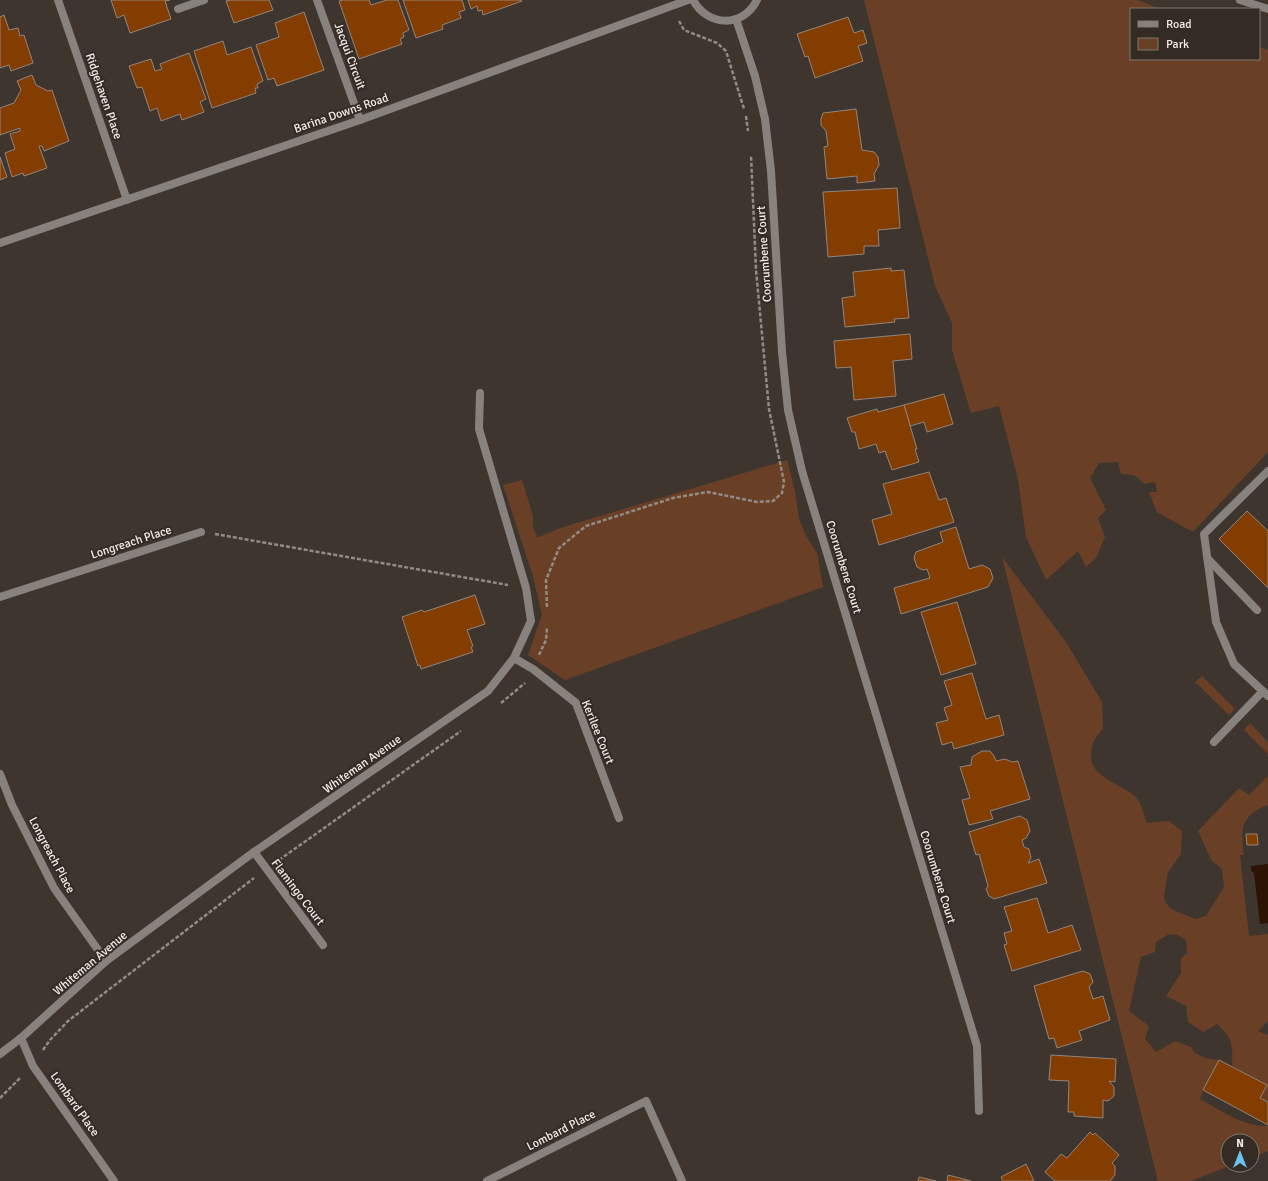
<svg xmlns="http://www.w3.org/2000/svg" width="1268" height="1181" viewBox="0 0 1268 1181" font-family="Signika,sans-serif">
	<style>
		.green { fill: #694026 }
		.water { fill: #2c1405 }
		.building { fill: #843d00; stroke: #91857e }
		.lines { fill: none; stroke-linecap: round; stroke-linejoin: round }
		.path { stroke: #938b86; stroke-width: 2.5; stroke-dasharray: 4 2; stroke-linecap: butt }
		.service { stroke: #88827f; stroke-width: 8 }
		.minor { stroke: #88827f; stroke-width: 8 }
		.tertiary { stroke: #88827f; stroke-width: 8 }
		.labels { text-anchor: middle; stroke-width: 4; stroke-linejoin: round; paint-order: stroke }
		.street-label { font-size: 12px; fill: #f3ede9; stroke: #342b25 }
	</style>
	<rect width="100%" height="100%" fill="#3f352f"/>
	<g class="green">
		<polygon points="864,0 1138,0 1160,9 1131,9 1131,59 1259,59 1259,47 1268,50 1268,452 1193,532 1157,512 1149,492 1157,492 1155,482 1145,484 1134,475 1121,474 1118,462 1099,463 1090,478 1106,510 1098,518 1105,537 1096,558 1086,567 1078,551 1046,580 1026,537 1018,479 999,406 971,413 952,350 952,323 935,286"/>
		<polygon points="787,460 795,491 799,518 806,536 817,553 823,587 565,680 528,655 542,615 533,576 503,485 522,480 533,516 533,527 537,537 539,537 560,528"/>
		<path d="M 1002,557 L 1066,642 L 1102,702 L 1103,729 C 1094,739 1092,741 1091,755 C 1090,780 1127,784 1138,800 C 1142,805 1144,816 1147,823 L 1169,821 L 1182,831 L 1181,854 L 1168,872 L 1164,896 L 1165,902 L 1171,909 L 1195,919 L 1206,916 L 1224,887 L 1222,869 L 1211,860 L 1198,831 L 1239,788 L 1249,795 L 1268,776 L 1268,805 C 1241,815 1240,829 1244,855 L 1240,855 L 1249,936 L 1268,934 L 1268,1021 L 1258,1031 L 1268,1035 L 1268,1102 L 1260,1098 L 1267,1085 L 1232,1066 C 1233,1046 1233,1038 1217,1024 L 1203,1032 L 1188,1022 L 1186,1006 L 1166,996 L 1181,973 L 1181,958 L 1187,953 L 1186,940 L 1178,935 L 1169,934 L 1156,942 L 1155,952 L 1141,957 L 1129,1011 L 1149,1026 L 1145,1039 L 1156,1052 L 1175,1041 L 1191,1047 L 1195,1053 L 1205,1058 L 1219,1060 L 1203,1090 L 1200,1099 C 1220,1110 1244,1127 1268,1126 L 1268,1151 L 1252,1157 L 1252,1141 L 1228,1141 L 1228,1165 L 1232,1165 L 1191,1181 L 1158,1181 Z"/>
		<polygon points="1202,676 1235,709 1229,715 1195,682"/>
		<polygon points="1250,723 1268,742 1268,754 1244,730"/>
	</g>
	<polygon class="water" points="1268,864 1268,923 1260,924 1254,873 1251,871 1251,866"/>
	<g class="building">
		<polygon points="111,0 170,0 165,1 171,19 130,33 124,15 117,18"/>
		<polygon points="231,0 269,0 273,10 234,23 226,1"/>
		<polygon points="343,0 369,0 371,5 387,0 398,0 409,30 403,33 404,37 400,39 402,44 359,59 339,1"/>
		<polygon points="403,0 462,0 465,10 459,12 461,18 442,25 443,29 416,38"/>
		<polygon points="468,0 521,0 522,1 483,15 482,10 478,11 477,6 471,9"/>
		<polygon points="304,12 324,70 277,86 274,78 268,80 256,45 279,37 275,23"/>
		<polygon points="4,15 9,30 18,28 20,36 24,35 33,63 11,71 9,65 0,68 0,17"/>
		<polygon points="848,17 854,33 863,30 867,43 858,46 863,61 815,78 808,56 805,57 797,34"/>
		<polygon points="223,41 227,55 251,47 263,81 257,84 258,88 255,88 256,93 212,108 194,51"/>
		<polygon points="189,53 206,99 200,102 204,112 182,120 180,114 161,121 157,108 150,111 142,87 137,88 129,66 151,59 155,71 162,69 160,64"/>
		<polygon points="32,75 36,85 48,91 52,90 69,141 44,151 42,146 39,146 47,168 24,176 23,173 12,177 5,153 15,149 10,134 20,131 20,128 0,135 0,108 14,103 21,90 17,81"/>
		<polygon points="856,109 862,150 874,152 878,157 879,165 874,174 875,181 857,183 857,176 827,179 824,147 828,146 826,131 821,125 821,119 823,113"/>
		<polygon points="0,157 7,177 0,180"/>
		<polygon points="897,188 900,228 878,230 879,246 864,246 864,254 828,257 823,192"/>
		<polygon points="891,268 891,271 904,270 909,318 894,319 895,322 845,327 842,298 855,296 853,272"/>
		<polygon points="910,334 912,359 893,361 896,396 854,400 851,367 836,368 834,341"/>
		<polygon points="944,394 953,424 927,432 924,422 910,426 904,405"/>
		<polygon points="904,405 917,449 915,449 919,462 892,470 885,451 879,453 876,444 859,449 855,432 852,432 847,418 877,409 878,412"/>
		<polygon points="929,472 939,500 946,498 954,522 879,545 872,520 892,514 883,484"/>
		<polygon points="1247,511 1268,531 1268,588 1219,539"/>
		<polygon points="956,527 969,569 982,565 990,569 993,578 988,587 901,614 894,588 930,578 927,569 923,570 917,567 914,558 916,552 943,542 940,532"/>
		<polygon points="475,595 485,624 467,630 473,646 471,647 473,652 421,669 420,665 418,666 402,617 422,610 424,612"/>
		<polygon points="957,602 976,664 941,675 921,612"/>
		<polygon points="972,673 986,719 999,715 1004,735 954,749 952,742 942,745 936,723 948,720 944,708 952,705 944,681"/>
		<polygon points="982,751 990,751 994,756 996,761 1005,759 1012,762 1018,761 1030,799 990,811 993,819 969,825 962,800 970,798 960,767 971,765 972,757"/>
		<polygon points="1020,816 1027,820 1030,831 1026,838 1022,840 1024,847 1029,849 1031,858 1028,863 1039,859 1047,883 994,899 989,896 986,889 988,886 979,854 976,855 969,832"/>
		<polygon points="1246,834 1257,834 1258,845 1247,845"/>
		<polygon points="1037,898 1048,933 1072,925 1081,950 1012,971 1004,945 1007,944 1004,933 1012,931 1004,907"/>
		<polygon points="1083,971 1090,974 1093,982 1089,987 1093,999 1103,996 1110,1020 1079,1031 1082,1040 1057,1048 1054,1038 1049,1039 1034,986"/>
		<polygon points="1051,1055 1116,1059 1115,1082 1109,1081 1114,1087 1114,1096 1108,1101 1103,1100 1103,1118 1074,1116 1074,1112 1068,1112 1069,1081 1049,1080"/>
		<polygon points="1219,1060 1267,1085 1260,1098 1268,1102 1268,1125 1203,1090"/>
		<polygon points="1090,1132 1093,1135 1095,1133 1119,1155 1112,1163 1115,1166 1115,1175 1110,1181 1055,1181 1045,1172 1061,1154 1067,1158"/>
		<polygon points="1026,1164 1034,1181 1003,1181 1001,1177"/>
		<polygon points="948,1175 971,1181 947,1181"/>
		<polygon points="919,1177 936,1181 918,1181"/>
	</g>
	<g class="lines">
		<g class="path">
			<polyline points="679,21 684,30 717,43 726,51 744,109"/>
			<polyline points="746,116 748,131"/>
			<polyline points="215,534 508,585"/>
			<polyline points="547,607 546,580 559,548 586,526 673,498 708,492 757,502 773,501 782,493 784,482 769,409 756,270 751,155"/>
			<polyline points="539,655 546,640 547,628"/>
			<polyline points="501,703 525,683"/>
			<polyline points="279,860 461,731"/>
			<polyline points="43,1050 50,1040 68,1021 254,878"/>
			<polyline points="0,1098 21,1077"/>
		</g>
		<g class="service">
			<polyline points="1268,471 1204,534 1216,622 1234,664 1268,696"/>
			<polyline points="1208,559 1257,610"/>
			<polyline points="1214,742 1263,691"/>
		</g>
		<g class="minor">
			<polyline points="58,0 127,200"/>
			<polyline points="317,0 360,120"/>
			<polyline points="178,9 204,0"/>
			<polyline points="736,19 755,76 765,119 771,171 782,352 788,410 802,471 977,1046 979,1111"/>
			<polyline points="0,597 201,532"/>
			<polyline points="514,658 533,669 576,703 619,818"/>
			<polyline points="0,774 12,805 54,888 106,961"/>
			<polyline points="254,852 323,945"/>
			<polyline points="21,1038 33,1066 114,1181"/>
			<polyline points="0,1054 21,1038 106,961 254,852 488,691 514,658 531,621 526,588 479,429 480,393"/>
			<polyline points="487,1181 646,1101 682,1181"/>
		</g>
		<g class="tertiary">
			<path d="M 693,0 C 708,27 743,28 757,0"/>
			<polyline points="1240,0 1268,9"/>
			<polyline points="0,243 360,120 688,0"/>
		</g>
	</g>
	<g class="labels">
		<g class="street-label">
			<text transform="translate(350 56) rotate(70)" y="4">Jacqui Circuit</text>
			<text transform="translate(104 96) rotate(71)" y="4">Ridgehaven Place</text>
			<text transform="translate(341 113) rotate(-19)" y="4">Barina Downs Road</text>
			<text transform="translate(764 254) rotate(-94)" y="4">Coorumbene Court</text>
			<text transform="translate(131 542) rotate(-18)" y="4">Longreach Place</text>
			<text transform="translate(844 567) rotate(73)" y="4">Coorumbene Court</text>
			<text transform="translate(598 732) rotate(68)" y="4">Kerilee Court</text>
			<text transform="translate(362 764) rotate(-35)" y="4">Whiteman Avenue</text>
			<text transform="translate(52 855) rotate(62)" y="4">Longreach Place</text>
			<text transform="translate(938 877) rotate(73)" y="4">Coorumbene Court</text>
			<text transform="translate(298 892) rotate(53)" y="4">Flamingo Court</text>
			<text transform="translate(90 963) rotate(-40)" y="4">Whiteman Avenue</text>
			<text transform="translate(75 1104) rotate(55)" y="4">Lombard Place</text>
			<text transform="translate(561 1130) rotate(-27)" y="4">Lombard Place</text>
		</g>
	</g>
	<rect x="1130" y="8" width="130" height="52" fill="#342b25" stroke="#807973"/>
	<rect x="1138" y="21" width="20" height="6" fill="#88827f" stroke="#807973"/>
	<text x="1166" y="28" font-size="12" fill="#f3ede9">Road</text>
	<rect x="1138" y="38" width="20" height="12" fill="#694026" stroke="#807973"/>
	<text x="1166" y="48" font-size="12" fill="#f3ede9">Park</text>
	<g transform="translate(1240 1153)"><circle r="19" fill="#342b25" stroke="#807973"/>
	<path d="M0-3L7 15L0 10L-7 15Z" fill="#69c4f0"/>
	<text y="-6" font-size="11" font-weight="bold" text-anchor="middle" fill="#f3ede9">N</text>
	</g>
</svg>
